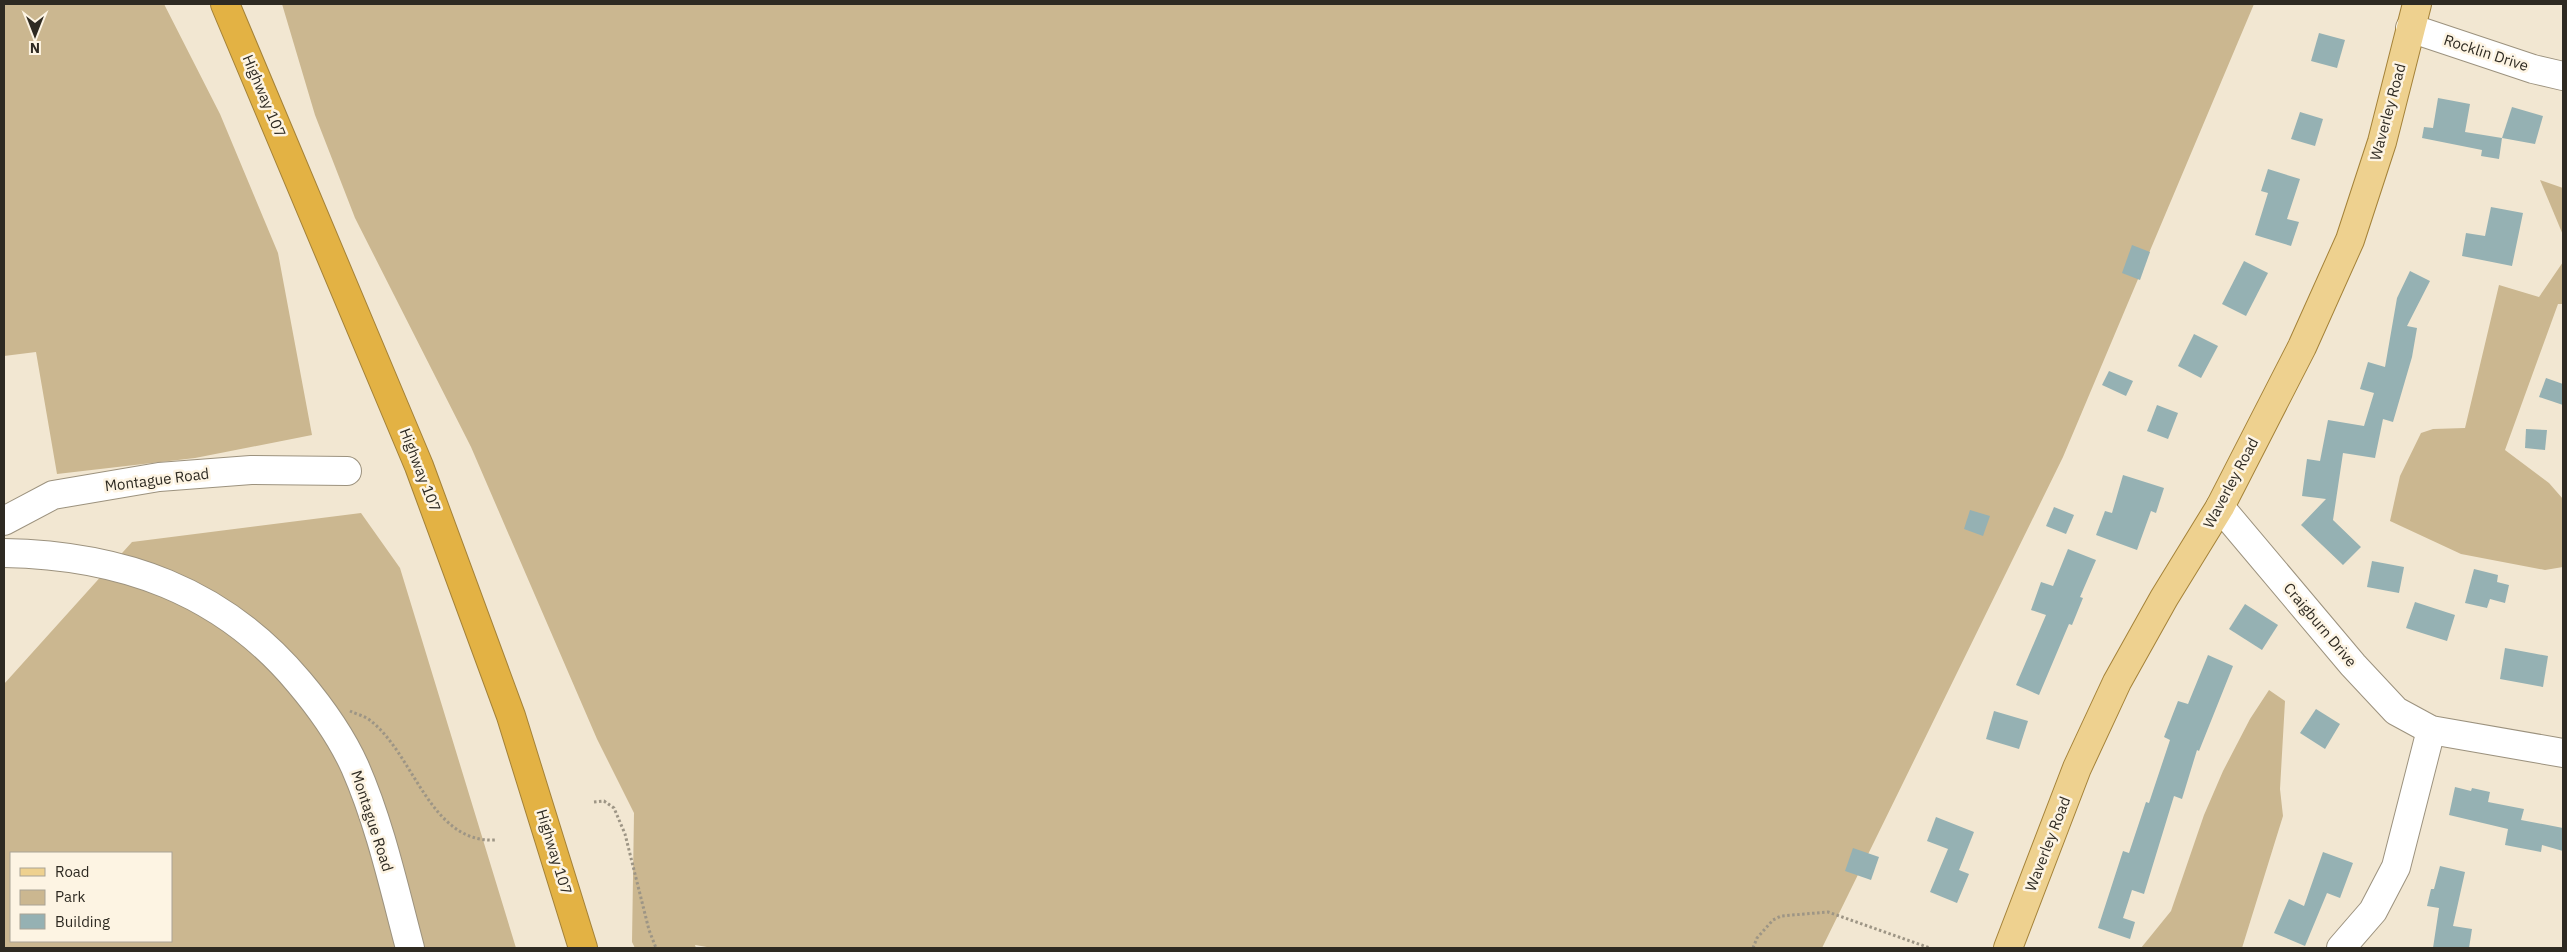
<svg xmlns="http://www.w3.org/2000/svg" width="2567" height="952" viewBox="0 0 2567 952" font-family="'IBM Plex Sans',sans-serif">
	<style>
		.green { fill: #cbb790; fill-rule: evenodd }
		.building { fill: #95b1b3 }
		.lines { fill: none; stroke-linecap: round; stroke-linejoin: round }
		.minor-casing { stroke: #9c927e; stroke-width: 30 }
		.major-casing { stroke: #a48238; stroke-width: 30 }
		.highway-casing { stroke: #a48238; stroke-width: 30 }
		.path { stroke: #9d9585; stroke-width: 3; stroke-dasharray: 2.5 2.5; stroke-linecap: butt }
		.minor { stroke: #fff; stroke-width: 28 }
		.major { stroke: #eed18f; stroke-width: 28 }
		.highway { stroke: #e3b244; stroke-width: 28 }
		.labels { text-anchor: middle; stroke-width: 5; stroke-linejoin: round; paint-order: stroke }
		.street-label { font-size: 15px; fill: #2e2a22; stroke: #fdf4e3 }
	</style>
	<rect width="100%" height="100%" fill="#f2e7d2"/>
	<g class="green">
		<polygon points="4,4 164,4 220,114 278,253 312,435 195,458 57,474 36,352 4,356"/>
		<polygon points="282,4 2254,4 2063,457 1822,948 713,948 695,945 696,948 635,948 632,942 634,813 597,739 471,447 355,218 315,115"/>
		<polygon points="2540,180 2563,188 2563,235"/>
		<polygon points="2563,262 2563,304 2558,304 2505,450 2549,483 2563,499 2563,567 2545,570 2461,554 2390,521 2400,476 2421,433 2433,429 2465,428 2499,285 2539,297"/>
		<path d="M 361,513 L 400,568 L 516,948 L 4,948 L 4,684 L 132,542 ZM 11,853 L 171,853 L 171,941 L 11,941 Z"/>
		<polygon points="2269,690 2285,701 2280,789 2283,816 2242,948 2141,948 2171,911 2204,815 2223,771 2250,719"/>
	</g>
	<g class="building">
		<polygon points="2319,33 2345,40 2337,68 2311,61"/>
		<polygon points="2438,98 2470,104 2465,132 2502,138 2499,159 2481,156 2482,150 2422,138 2424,127 2433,128"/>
		<polygon points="2512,107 2543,116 2535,144 2502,138"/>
		<polygon points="2300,112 2323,119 2315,146 2291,139"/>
		<polygon points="2268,169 2300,179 2287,219 2299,222 2291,246 2255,235 2268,193 2261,191"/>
		<polygon points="2491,207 2523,213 2512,266 2462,256 2466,233 2485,236"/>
		<polygon points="2132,245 2150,252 2140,280 2122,273"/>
		<polygon points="2244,261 2268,273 2246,316 2222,304"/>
		<polygon points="2410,271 2430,281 2407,326 2417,328 2412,357 2393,422 2383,419 2375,458 2343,453 2333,520 2361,547 2343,565 2301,525 2326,499 2302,496 2307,459 2320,461 2328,420 2364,426 2374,393 2360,389 2368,362 2385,367 2397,298"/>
		<polygon points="2194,334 2218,346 2201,378 2178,366"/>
		<polygon points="2109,371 2133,381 2126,396 2102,385"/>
		<polygon points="2546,378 2563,384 2563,405 2539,397"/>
		<polygon points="2157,405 2178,413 2168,439 2147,431"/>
		<polygon points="2526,429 2547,430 2545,450 2525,448"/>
		<polygon points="2123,475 2164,488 2156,513 2151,511 2137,550 2096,535 2105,511 2112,513"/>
		<polygon points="2054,507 2074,515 2066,534 2046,526"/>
		<polygon points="1970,510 1990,516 1983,536 1964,529"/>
		<polygon points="2068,549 2096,560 2080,597 2083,598 2072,625 2069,624 2039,695 2016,685 2046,615 2031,610 2041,582 2053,586"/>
		<polygon points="2372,561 2404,567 2399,593 2367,587"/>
		<polygon points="2474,569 2498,575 2497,582 2509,585 2505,603 2490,599 2487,608 2465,603"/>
		<polygon points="2415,602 2455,615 2447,641 2406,628"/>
		<polygon points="2245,604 2278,625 2262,650 2229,629"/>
		<polygon points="2505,648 2548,656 2543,687 2500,679"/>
		<polygon points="2208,655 2233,666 2199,751 2197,750 2182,799 2174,796 2144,894 2132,890 2123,918 2135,922 2130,939 2098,928 2123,851 2129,853 2146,802 2149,803 2170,740 2164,737 2178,701 2188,704"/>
		<polygon points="2316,709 2340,724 2325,749 2300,733"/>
		<polygon points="1994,711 2028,721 2019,749 1986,739"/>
		<polygon points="2455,787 2471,791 2472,788 2490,792 2488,802 2524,809 2521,820 2563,828 2563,851 2542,845 2541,852 2505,845 2508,829 2449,815"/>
		<polygon points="1936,817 1974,832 1959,870 1969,874 1957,903 1930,892 1948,849 1927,841"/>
		<polygon points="1853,848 1879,857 1871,880 1845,871"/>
		<polygon points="2323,852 2353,863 2340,898 2327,893 2305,946 2274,933 2289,899 2304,906"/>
		<polygon points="2440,866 2465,872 2453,926 2472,929 2469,948 2433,948 2439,908 2427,906 2431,889 2434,889"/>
	</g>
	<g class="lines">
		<g class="minor-casing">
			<g id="minor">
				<polyline points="2410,28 2533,69 2563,76"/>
				<polyline points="2220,507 2353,665 2396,711 2431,730 2563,753"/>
				<polyline points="4,521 53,495 159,477 251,470 347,471"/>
				<path d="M 4,553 C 121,555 222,590 299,682 C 321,708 341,736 355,767 C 380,824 394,888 410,948"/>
				<polyline points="2341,948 2373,911 2396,867 2431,730"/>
			</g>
		</g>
		<g class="major-casing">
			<polyline id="major" points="2008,948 2077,768 2117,682 2164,598 2220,507 2302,347 2350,240 2382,142 2417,4"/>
		</g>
		<g class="highway-casing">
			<polyline id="highway" points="225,4 419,466 511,716 583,948"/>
		</g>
		<g class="path">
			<path d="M 350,711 C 356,714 365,716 371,721 C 415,756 430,843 495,840"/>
			<polyline points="594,802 604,801 614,808 625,834 649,930 656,948"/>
			<polyline points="1753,948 1757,938 1773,920 1781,916 1828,912 1930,948"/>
		</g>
		<use href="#minor" class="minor"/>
		<use href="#major" class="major"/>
		<use href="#highway" class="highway"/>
	</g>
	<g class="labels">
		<g class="street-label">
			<text transform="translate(2486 53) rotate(18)" y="5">Rocklin Drive</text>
			<text transform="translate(264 96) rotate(67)" y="5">Highway 107</text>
			<text transform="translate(2388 112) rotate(-75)" y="5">Waverley Road</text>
			<text transform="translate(420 470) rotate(69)" y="5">Highway 107</text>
			<text transform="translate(157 480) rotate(-7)" y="5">Montague Road</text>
			<text transform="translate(2231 483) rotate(-62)" y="5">Waverley Road</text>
			<text transform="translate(2320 625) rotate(50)" y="5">Craigburn Drive</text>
			<text transform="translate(372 821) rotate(72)" y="5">Montague Road</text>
			<text transform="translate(2048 844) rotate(-69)" y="5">Waverley Road</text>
			<text transform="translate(554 852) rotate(73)" y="5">Highway 107</text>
		</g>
	</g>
	<rect width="2567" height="952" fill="none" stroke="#2e2a22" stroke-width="10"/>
	<rect x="10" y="852" width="162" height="90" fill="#fdf4e3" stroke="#aaa396"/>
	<rect x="20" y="868" width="25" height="8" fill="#eed18f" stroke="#aaa396"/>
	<text x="55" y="877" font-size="15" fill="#2e2a22">Road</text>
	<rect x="20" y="890" width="25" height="15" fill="#cbb790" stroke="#aaa396"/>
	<text x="55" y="902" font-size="15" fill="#2e2a22">Park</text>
	<rect x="20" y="914" width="25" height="15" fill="#95b1b3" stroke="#aaa396"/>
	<text x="55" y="927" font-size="15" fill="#2e2a22">Building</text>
	<g transform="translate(35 35) rotate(180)" stroke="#fdf4e3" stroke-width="4" paint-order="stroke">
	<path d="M0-4L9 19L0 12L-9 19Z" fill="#2e2a22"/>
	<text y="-8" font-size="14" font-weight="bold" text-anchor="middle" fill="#2e2a22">N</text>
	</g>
</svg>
